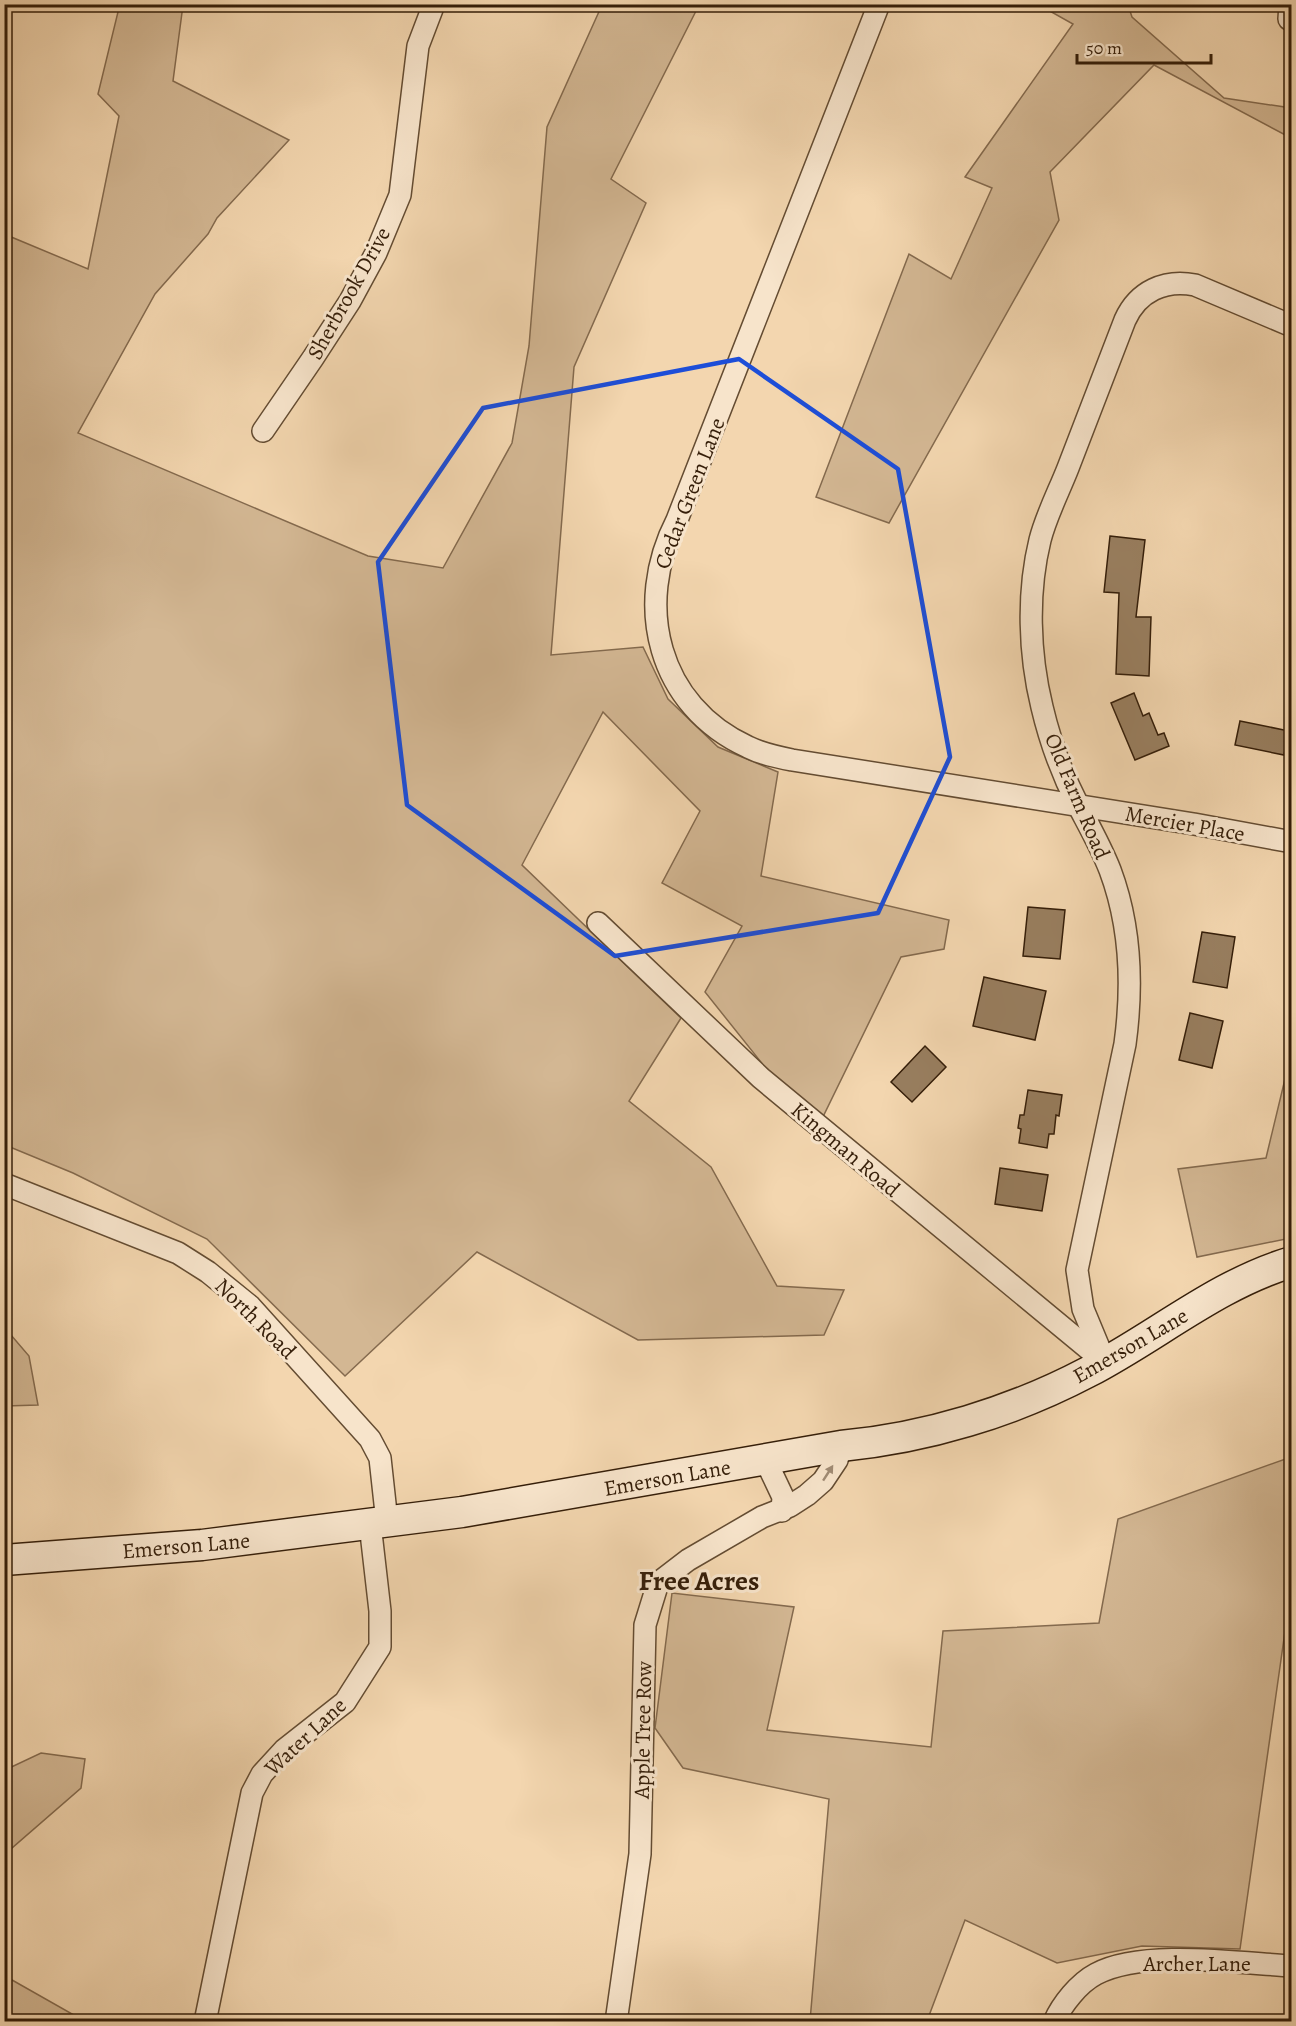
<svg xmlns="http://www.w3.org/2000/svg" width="1296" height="2026" viewBox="0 0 1296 2026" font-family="Alegreya,serif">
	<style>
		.green { fill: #d3b793; stroke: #846a4e; stroke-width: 1.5 }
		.building { fill: #987e5f; stroke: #351e09; stroke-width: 1.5 }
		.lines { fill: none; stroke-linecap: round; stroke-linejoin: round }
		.street-casing { stroke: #644c32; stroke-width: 24 }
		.secondary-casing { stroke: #351e09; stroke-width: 33 }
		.street { stroke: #f7e4cb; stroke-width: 21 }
		.secondary { stroke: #f7e4cb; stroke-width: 30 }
		.oneway { fill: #a08b74 }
		.marked { fill: none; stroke: #1d4ed8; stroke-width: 4.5; stroke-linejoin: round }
		.labels { text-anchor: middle; stroke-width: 6; stroke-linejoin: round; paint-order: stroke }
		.street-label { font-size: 22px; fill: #351e09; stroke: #f7e4cb }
		.district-label { font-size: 28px; font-weight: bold; fill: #351e09; stroke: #f7e4cb }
	</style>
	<rect width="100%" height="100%" fill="#f3d6af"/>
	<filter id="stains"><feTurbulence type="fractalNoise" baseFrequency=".00333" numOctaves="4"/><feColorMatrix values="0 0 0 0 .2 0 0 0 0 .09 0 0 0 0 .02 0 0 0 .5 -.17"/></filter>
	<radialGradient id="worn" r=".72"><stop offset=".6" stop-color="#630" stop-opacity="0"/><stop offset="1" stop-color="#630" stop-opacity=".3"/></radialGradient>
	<g class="green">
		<polygon points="118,5 183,5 173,81 289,140 217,218 208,234 155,294 78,433 368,556 443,568 512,443 529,346 547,127 602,5 699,5 611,179 646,203 574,367 551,655 643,647 668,699 718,747 778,772 761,876 949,920 944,949 901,957 816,1131 705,992 742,926 662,883 700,811 603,712 522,865 681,1018 629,1101 711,1167 777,1286 844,1290 824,1335 638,1340 477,1252 345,1376 207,1239 73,1173 5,1145 4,234 88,269 119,116 98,94 118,12"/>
		<polygon points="1039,5 1128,5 1132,17 1224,98 1291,108 1291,138 1154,65 1050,172 1059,220 889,523 816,497 909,254 951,279 992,188 965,177 1073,24"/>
		<polygon points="1291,1054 1291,1238 1197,1257 1178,1169 1266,1158"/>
		<polygon points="5,1328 29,1356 38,1405 5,1406"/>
		<polygon points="1291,1457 1291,1589 1240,1949 1142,1946 1057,1963 965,1920 927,2021 810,2021 829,1799 683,1768 655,1728 672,1593 794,1607 767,1730 931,1747 943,1631 1099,1623 1118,1519"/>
		<polygon points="41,1753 85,1759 81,1788 5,1854 5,1770"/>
		<polygon points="5,1976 81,2019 82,2021 5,2021"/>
	</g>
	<g class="building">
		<polygon points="1110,536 1145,540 1136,617 1151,617 1149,676 1116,674 1119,593 1104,592"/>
		<polygon points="1134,693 1143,716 1149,713 1158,735 1164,733 1169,746 1135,760 1111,703"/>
		<polygon points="1240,721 1289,731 1284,755 1235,745"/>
		<polygon points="1028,907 1065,910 1060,959 1023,956"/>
		<polygon points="1202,932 1235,937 1227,988 1193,982"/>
		<polygon points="984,977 1046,991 1035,1040 973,1026"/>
		<polygon points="1190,1013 1223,1021 1212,1068 1179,1060"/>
		<polygon points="925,1046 946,1067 912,1102 891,1082"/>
		<polygon points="1028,1090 1062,1095 1059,1116 1056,1115 1054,1134 1049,1134 1047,1148 1019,1143 1021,1129 1018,1128 1020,1115 1024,1115"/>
		<polygon points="1000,1168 1048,1175 1042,1211 995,1204"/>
	</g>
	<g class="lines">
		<g class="street-casing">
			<g id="street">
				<path d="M 879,4 L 677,520 C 633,605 658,706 748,747 C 762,754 777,757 792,760 L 1194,824 L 1292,842"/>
				<polyline points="1289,19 1290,4"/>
				<polyline points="263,431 313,358 350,301 376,253 400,195 418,46 434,4"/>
				<polyline points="598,923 761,1078 1102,1360"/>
				<polyline points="4,1184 178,1253 208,1272 250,1306 370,1439 380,1458 387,1522"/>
				<path d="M 1105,1362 L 1083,1309 L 1077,1270 L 1125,1044 C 1133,985 1131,926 1110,870 C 1101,847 1089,826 1078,805 C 1062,774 1050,741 1042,707 C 1029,654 1027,593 1040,540 C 1046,516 1059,491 1068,468 C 1087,419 1106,369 1125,320 C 1138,291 1165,279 1195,285 L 1292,326"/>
				<polyline points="765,1459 783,1497 782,1511"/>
				<polyline points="205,2022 252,1793 262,1774 284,1750 345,1702 380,1647 380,1611 370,1524"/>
				<polyline points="616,2022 640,1854 645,1625 658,1583 688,1560 762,1517 790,1506 807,1495 823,1481 837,1460 841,1446"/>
				<path d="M 1054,2022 C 1062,2004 1079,1983 1096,1974 C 1142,1949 1239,1963 1292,1966"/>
			</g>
		</g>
		<g class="secondary-casing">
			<path id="secondary" d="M 4,1560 L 202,1545 L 462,1512 L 841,1446 C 926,1438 1012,1412 1088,1372 C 1156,1337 1217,1284 1292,1262"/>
		</g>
		<use href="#street" class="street"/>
		<use href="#secondary" class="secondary"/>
	</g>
	<defs><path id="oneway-solid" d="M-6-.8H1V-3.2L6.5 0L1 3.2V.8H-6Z" transform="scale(1.5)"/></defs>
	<use class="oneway" href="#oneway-solid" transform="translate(828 1473) rotate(-57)"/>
	<path class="marked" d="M 739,359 L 898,469 L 950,757 L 878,913 L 615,956 L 407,805 L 378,562 L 483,408 Z"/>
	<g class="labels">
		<g class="street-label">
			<text transform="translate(348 293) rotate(-61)" y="8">Sherbrook Drive</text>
			<text transform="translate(689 493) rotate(-69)" y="8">Cedar Green Lane</text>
			<text transform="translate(1078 796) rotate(67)" y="8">Old Farm Road</text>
			<text transform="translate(1185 823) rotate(10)" y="8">Mercier Place</text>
			<text transform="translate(846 1149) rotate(40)" y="8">Kingman Road</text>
			<text transform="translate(256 1318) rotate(45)" y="8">North Road</text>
			<text transform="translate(1130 1345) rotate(-30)" y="8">Emerson Lane</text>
			<text transform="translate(667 1477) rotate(-10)" y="8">Emerson Lane</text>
			<text transform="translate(186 1545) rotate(-5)" y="8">Emerson Lane</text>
			<text transform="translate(642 1730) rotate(-89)" y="8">Apple Tree Row</text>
			<text transform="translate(305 1736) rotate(-43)" y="8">Water Lane</text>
			<text x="1197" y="1971">Archer Lane</text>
		</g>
		<g class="district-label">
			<text x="699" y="1590">Free Acres</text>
		</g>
	</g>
	<rect width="1296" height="2026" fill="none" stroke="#f3d6af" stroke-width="24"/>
	<rect x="6" y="6" width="1284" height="2014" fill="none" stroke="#351e09" stroke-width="3"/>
	<rect x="12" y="12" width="1272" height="2002" fill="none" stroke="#351e09" stroke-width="1.5"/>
	<path d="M1077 54v9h134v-9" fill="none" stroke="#351e09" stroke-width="3"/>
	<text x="1086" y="54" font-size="18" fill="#351e09" stroke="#f7e4cb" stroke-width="4.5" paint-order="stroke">50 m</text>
	<rect width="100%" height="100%" filter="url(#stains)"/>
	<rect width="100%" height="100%" fill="url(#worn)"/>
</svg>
